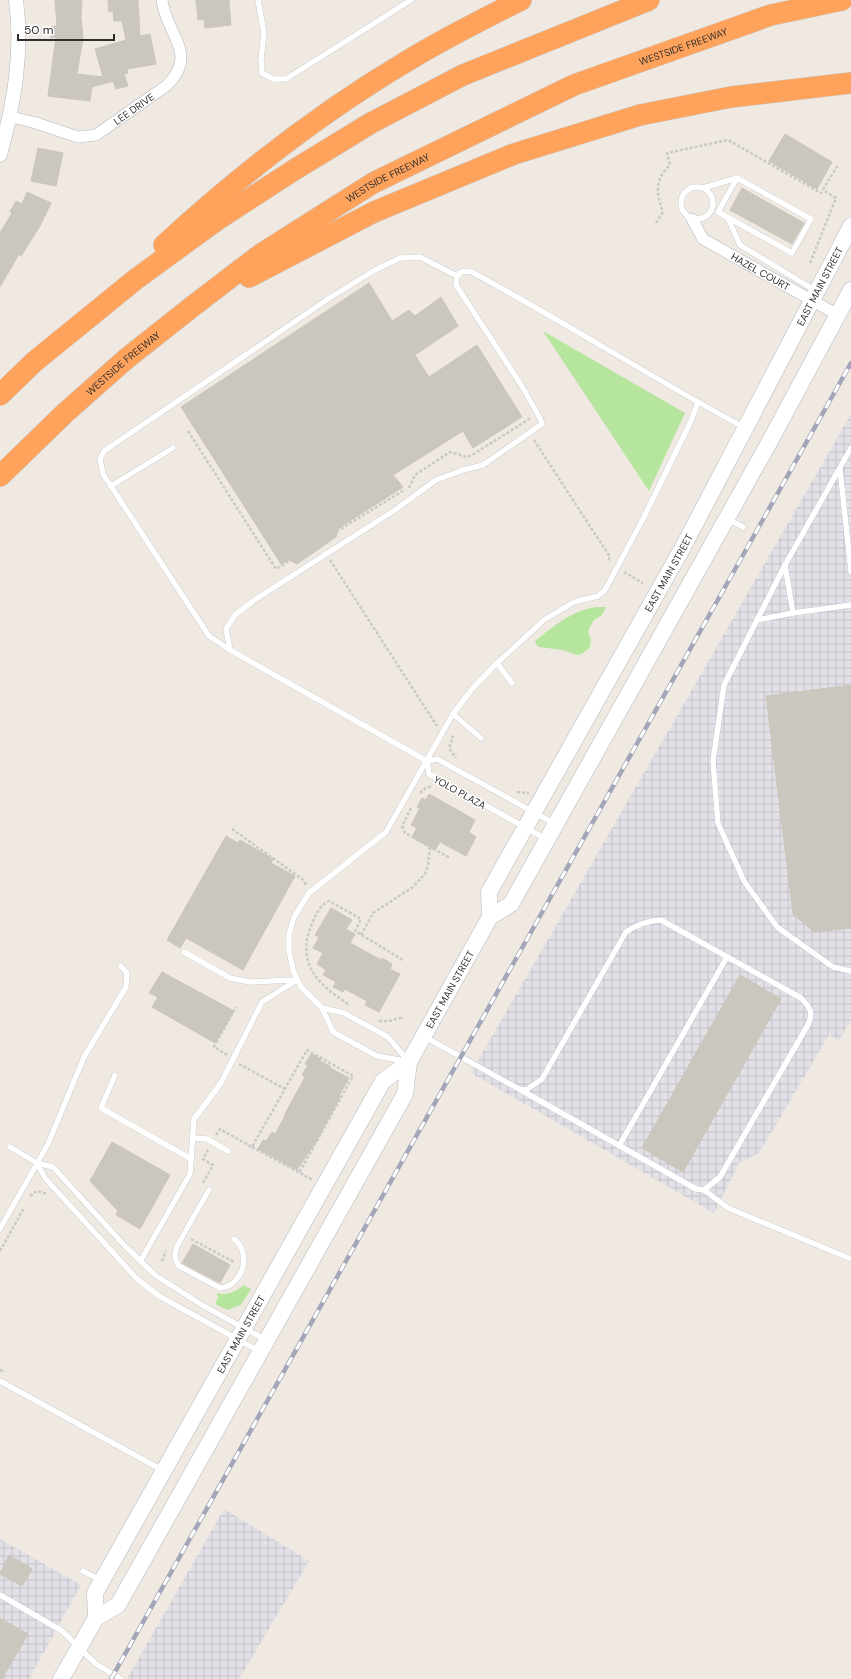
<svg xmlns="http://www.w3.org/2000/svg" width="851" height="1679" viewBox="0 0 851 1679" font-family="'DM Sans',sans-serif">
	<style>
		.industrial { fill: url(#industrial-grid) }
		.green { fill: #b6e59e }
		.building { fill: #cbc7bf; stroke: #cbc5ba }
		.lines { fill: none; stroke-linecap: round; stroke-linejoin: round }
		.service-casing { stroke: #b4b7c1; stroke-width: 6 }
		.minor-casing { stroke: #b4b7c1; stroke-width: 12 }
		.tertiary-casing { stroke: #b4b7c1; stroke-width: 15 }
		.secondary-casing { stroke: #b4b7c1; stroke-width: 17 }
		.motorway-casing { stroke: #c9c9c9; stroke-width: 22 }
		.path { stroke: #c9c9c9; stroke-width: 2.5; stroke-dasharray: 3 2; stroke-linecap: butt }
		.service { stroke: #fff; stroke-width: 5.5 }
		.minor { stroke: #fff; stroke-width: 11 }
		.tertiary { stroke: #fff; stroke-width: 14 }
		.secondary { stroke: #fff; stroke-width: 16 }
		.motorway { stroke: #ffa35c; stroke-width: 21 }
		.rail-casing { stroke: #a3a6b8; stroke-width: 4.5 }
		.rail { stroke: #fff; stroke-width: 3; stroke-dasharray: 9; stroke-linecap: butt }
		.labels { text-anchor: middle; stroke-width: 3; stroke-linejoin: round; paint-order: stroke }
		.street-label { font-size: 10px; fill: #2e2e2e; stroke: #fff }
	</style>
	<defs>
		<pattern id="industrial-grid" width="8" height="8" patternUnits="userSpaceOnUse"><rect width="8" height="8" fill="#e3e1e8"/><path d="M0 4h8M4 0v8" fill="none" stroke="#c3c1c7"/></pattern>
	</defs>
	<rect width="100%" height="100%" fill="#efe9e1"/>
	<g class="industrial">
		<polygon points="851,414 851,1020 839,1040 829,1035 759,1153 739,1163 714,1213 471,1073"/>
		<polygon points="224,1509 309,1561 239,1679 127,1679"/>
		<polygon points="0,1539 81,1585 29,1679 0,1679"/>
	</g>
	<g class="green">
		<polygon points="543,331 685,413 649,491"/>
		<path d="M 595,607 L 606,607 L 602,615 L 594,620 L 588,631 L 591,640 L 590,647 L 582,654 L 577,655 L 563,650 L 539,647 L 536,644 L 535,641 L 539,638 C 556,624 573,611 595,607 Z"/>
		<path d="M 244,1285 L 251,1289 L 241,1305 L 227,1310 L 215,1304 L 218,1298 L 217,1293 C 229,1296 234,1292 244,1285 Z"/>
	</g>
	<g class="building">
		<polygon points="55,0 82,0 81,17 83,38 77,74 103,77 95,49 126,40 122,21 114,21 113,11 109,12 108,0 138,0 140,36 150,34 156,64 127,69 128,73 124,74 128,86 116,89 113,81 92,87 90,101 48,96 56,37 51,38 50,27 57,26"/>
		<polygon points="196,0 229,0 231,25 205,28 204,19 198,20"/>
		<polygon points="785,134 832,162 817,189 769,161"/>
		<polygon points="38,148 63,153 56,186 31,181"/>
		<polygon points="742,188 804,223 792,244 730,210"/>
		<polygon points="27,192 51,203 40,226 21,256 19,254 0,287 0,233 12,213 10,212 16,201 22,204"/>
		<polygon points="369,283 392,321 409,310 415,316 441,297 458,326 415,355 429,377 477,345 522,417 473,448 463,431 393,475 403,487 339,528 336,537 297,564 289,560 281,564 181,407"/>
		<polygon points="851,685 851,928 814,932 793,914 766,696"/>
		<polygon points="429,794 475,820 469,832 476,837 466,856 440,842 435,850 412,837 417,828 411,825 420,808 417,807 422,798 426,800"/>
		<polygon points="226,836 238,843 240,840 273,859 271,863 295,876 243,970 186,938 180,948 167,940"/>
		<polygon points="331,908 352,920 346,929 355,934 350,943 381,960 382,958 392,964 390,969 400,974 379,1012 365,1005 367,1001 345,989 343,992 333,987 336,982 323,975 326,970 317,964 323,953 313,948 319,937 315,935"/>
		<polygon points="162,972 234,1011 215,1043 152,1007 158,997 149,993"/>
		<polygon points="740,975 781,999 683,1172 642,1148"/>
		<polygon points="311,1054 321,1059 320,1061 330,1066 330,1068 349,1078 339,1096 340,1097 317,1140 297,1170 258,1149 263,1140 266,1141 272,1132 275,1134 285,1116 285,1114 305,1077 302,1075 308,1065 305,1064"/>
		<polygon points="112,1142 170,1175 140,1229 116,1215 118,1211 90,1181"/>
		<polygon points="193,1244 230,1265 220,1283 182,1263"/>
		<polygon points="9,1555 32,1569 22,1586 0,1574"/>
		<polygon points="0,1618 28,1634 2,1679 0,1679"/>
	</g>
	<g class="lines">
		<g class="service-casing">
			<g id="service">
				<polyline points="258,0 264,33 261,59 262,73 273,79 286,79 411,0"/>
				<polygon points="737,178 811,219 792,253 718,212"/>
				<circle cx="697" cy="203" r="16"/>
				<polyline points="703,188 737,178"/>
				<polyline points="728,218 740,245 816,291"/>
				<polyline points="851,448 785,565 757,620 793,613 851,605"/>
				<polyline points="840,469 851,572"/>
				<polyline points="111,486 173,448"/>
				<polyline points="728,519 743,527"/>
				<polyline points="785,565 793,613"/>
				<polyline points="757,620 724,685 713,761 718,823 744,881 777,927 833,967 851,971"/>
				<path d="M 230,650 L 226,629 L 235,615 L 253,601 L 395,510 L 436,480 L 463,470 L 483,465 L 542,424 L 540,418 L 520,383 L 456,285 L 457,276 L 461,272 L 470,271 C 563,321 652,378 745,428"/>
				<polyline points="497,663 512,683"/>
				<polyline points="453,714 481,738"/>
				<polyline points="427,761 230,650 209,636 103,474 100,459 104,451 331,297 375,270 400,258 420,257 457,276"/>
				<polyline points="427,761 429,774 546,839"/>
				<polyline points="427,761 437,759 555,824"/>
				<polyline points="184,952 230,978 250,982 295,980"/>
				<polyline points="322,1008 344,1013 388,1037 408,1061"/>
				<path d="M 425,1037 L 519,1089 L 526,1090 L 542,1079 L 626,932 C 637,924 647,921 661,920 L 801,998 C 810,1008 813,1010 809,1023 L 720,1177 L 704,1190 L 696,1189 L 519,1089"/>
				<polyline points="405,1061 377,1056 333,1032 322,1008 301,987 293,970 289,951 289,934 294,917 309,893 386,832 453,714 473,688 497,663 544,620 574,602 598,596 605,590 644,517 691,421 698,402"/>
				<polyline points="115,1075 101,1108 191,1159"/>
				<polyline points="193,1138 207,1139 228,1151"/>
				<polyline points="619,1146 727,957"/>
				<polyline points="10,1147 37,1163 53,1167 124,1245 155,1275 202,1305 266,1340"/>
				<polyline points="37,1163 45,1178 137,1279 159,1296 259,1351"/>
				<path d="M 209,1190 L 177,1246 C 174,1255 174,1259 179,1266 L 220,1288 C 242,1287 253,1254 234,1239"/>
				<polyline points="704,1190 728,1208 851,1259"/>
				<polyline points="0,1229 48,1144 84,1057 126,987 127,973 121,966"/>
				<polyline points="141,1260 190,1174 194,1119 221,1083 262,1002 297,980"/>
				<polyline points="0,1381 162,1470"/>
				<polyline points="83,1571 100,1580"/>
				<polyline points="0,1595 62,1631 96,1664 121,1679"/>
			</g>
		</g>
		<g class="minor-casing">
			<g id="minor">
				<path id="s1" d="M 11,117 L 33,122 L 78,137 L 96,135 L 166,86 C 200,54 166,35 162,0"/>
				<path id="s2" d="M 692,219 L 703,239 L 838,315"/>
			</g>
		</g>
		<g class="tertiary-casing">
			<path id="tertiary" d="M 0,155 C 14,104 23,53 16,0"/>
		</g>
		<g class="secondary-casing">
			<g id="secondary">
				<polyline points="490,917 511,904 770,441 851,290"/>
				<path id="s3" d="M 96,1618 L 95,1593 L 383,1081 L 409,1062 L 490,917 L 489,892 L 683,547 L 851,226"/>
				<polyline points="61,1679 96,1618 118,1605 405,1094 409,1062"/>
			</g>
		</g>
		<g class="motorway-casing">
			<g id="motorway">
				<path d="M 164,245 C 239,176 321,112 409,60 C 445,38 483,19 521,0"/>
				<polyline points="249,277 374,212 514,154 640,115 731,97 851,83"/>
				<polyline points="0,395 34,362 136,279 217,220 294,170 371,123 463,75 649,0"/>
				<path id="s4" d="M 0,476 L 65,413 L 126,359 L 193,306 L 261,254 L 373,183 L 574,85 L 771,15 L 842,0"/>
			</g>
		</g>
		<g class="path">
			<path d="M 656,223 L 663,212 C 656,193 654,180 670,165 L 667,153 L 728,140 L 821,193 L 838,165"/>
			<polyline points="810,263 836,198 823,190"/>
			<polyline points="188,431 276,569 404,490"/>
			<polyline points="534,440 610,557 608,562"/>
			<polyline points="409,488 415,475 450,452 467,457 472,455 531,418"/>
			<polyline points="330,560 437,726"/>
			<polyline points="624,572 643,583"/>
			<polyline points="451,736 453,737 449,748 456,758"/>
			<polyline points="517,792 529,793"/>
			<polyline points="420,793 426,788 432,786"/>
			<polyline points="411,808 402,826 405,833 450,858"/>
			<polyline points="232,829 302,879 307,886"/>
			<polyline points="361,935 373,913 413,887 425,874 428,865 430,847"/>
			<path d="M 348,1004 C 319,985 296,964 311,926 C 315,916 319,906 329,901 L 361,919 L 355,931 L 403,960"/>
			<polyline points="379,1021 389,1021 404,1017"/>
			<polyline points="227,1055 214,1047 236,1007"/>
			<polyline points="239,1064 285,1089"/>
			<polyline points="216,1135 220,1129 252,1147 307,1050 353,1076 299,1173"/>
			<polyline points="252,1147 313,1180"/>
			<polyline points="203,1183 213,1165 203,1159 209,1148"/>
			<polyline points="30,1196 37,1191 47,1194"/>
			<polyline points="191,1239 234,1262"/>
			<polyline points="0,1251 24,1208"/>
			<polyline points="162,1261 166,1251"/>
			<polyline points="0,1370 5,1372"/>
		</g>
		<use href="#service" class="service"/>
		<use href="#minor" class="minor"/>
		<use href="#tertiary" class="tertiary"/>
		<use href="#secondary" class="secondary"/>
		<use href="#motorway" class="motorway"/>
		<g class="rail-casing">
			<polyline id="rail" points="111,1679 851,363"/>
		</g>
		<use href="#rail" class="rail"/>
	</g>
	<g class="labels">
		<g class="street-label">
			<text dy="4" stroke="none"><textPath href="#s4" startOffset="815">WESTSIDE FREEWAY</textPath></text>
			<text dy="4" stroke="none"><textPath href="#s1" startOffset="134">LEE DRIVE</textPath></text>
			<text dy="4" stroke="none"><textPath href="#s4" startOffset="491">WESTSIDE FREEWAY</textPath></text>
			<text dy="4" stroke="none"><textPath href="#s2" startOffset="89">HAZEL COURT</textPath></text>
			<text dy="4" stroke="none"><textPath href="#s3" startOffset="1526">EAST MAIN STREET</textPath></text>
			<text dy="4" stroke="none"><textPath href="#s4" startOffset="167">WESTSIDE FREEWAY</textPath></text>
			<text dy="4" stroke="none"><textPath href="#s3" startOffset="1202">EAST MAIN STREET</textPath></text>
			<text transform="translate(460 792) rotate(29)" y="4">YOLO PLAZA</text>
			<text dy="4" stroke="none"><textPath href="#s3" startOffset="728">EAST MAIN STREET</textPath></text>
			<text dy="4" stroke="none"><textPath href="#s3" startOffset="322">EAST MAIN STREET</textPath></text>
		</g>
	</g>
	<path d="M18 34v6h96v-6" fill="none" stroke="#2e2e2e" stroke-width="2"/>
	<text x="24" y="34" font-size="12" fill="#2e2e2e" stroke="#ffffff" stroke-width="3" paint-order="stroke">50 m</text>
</svg>
